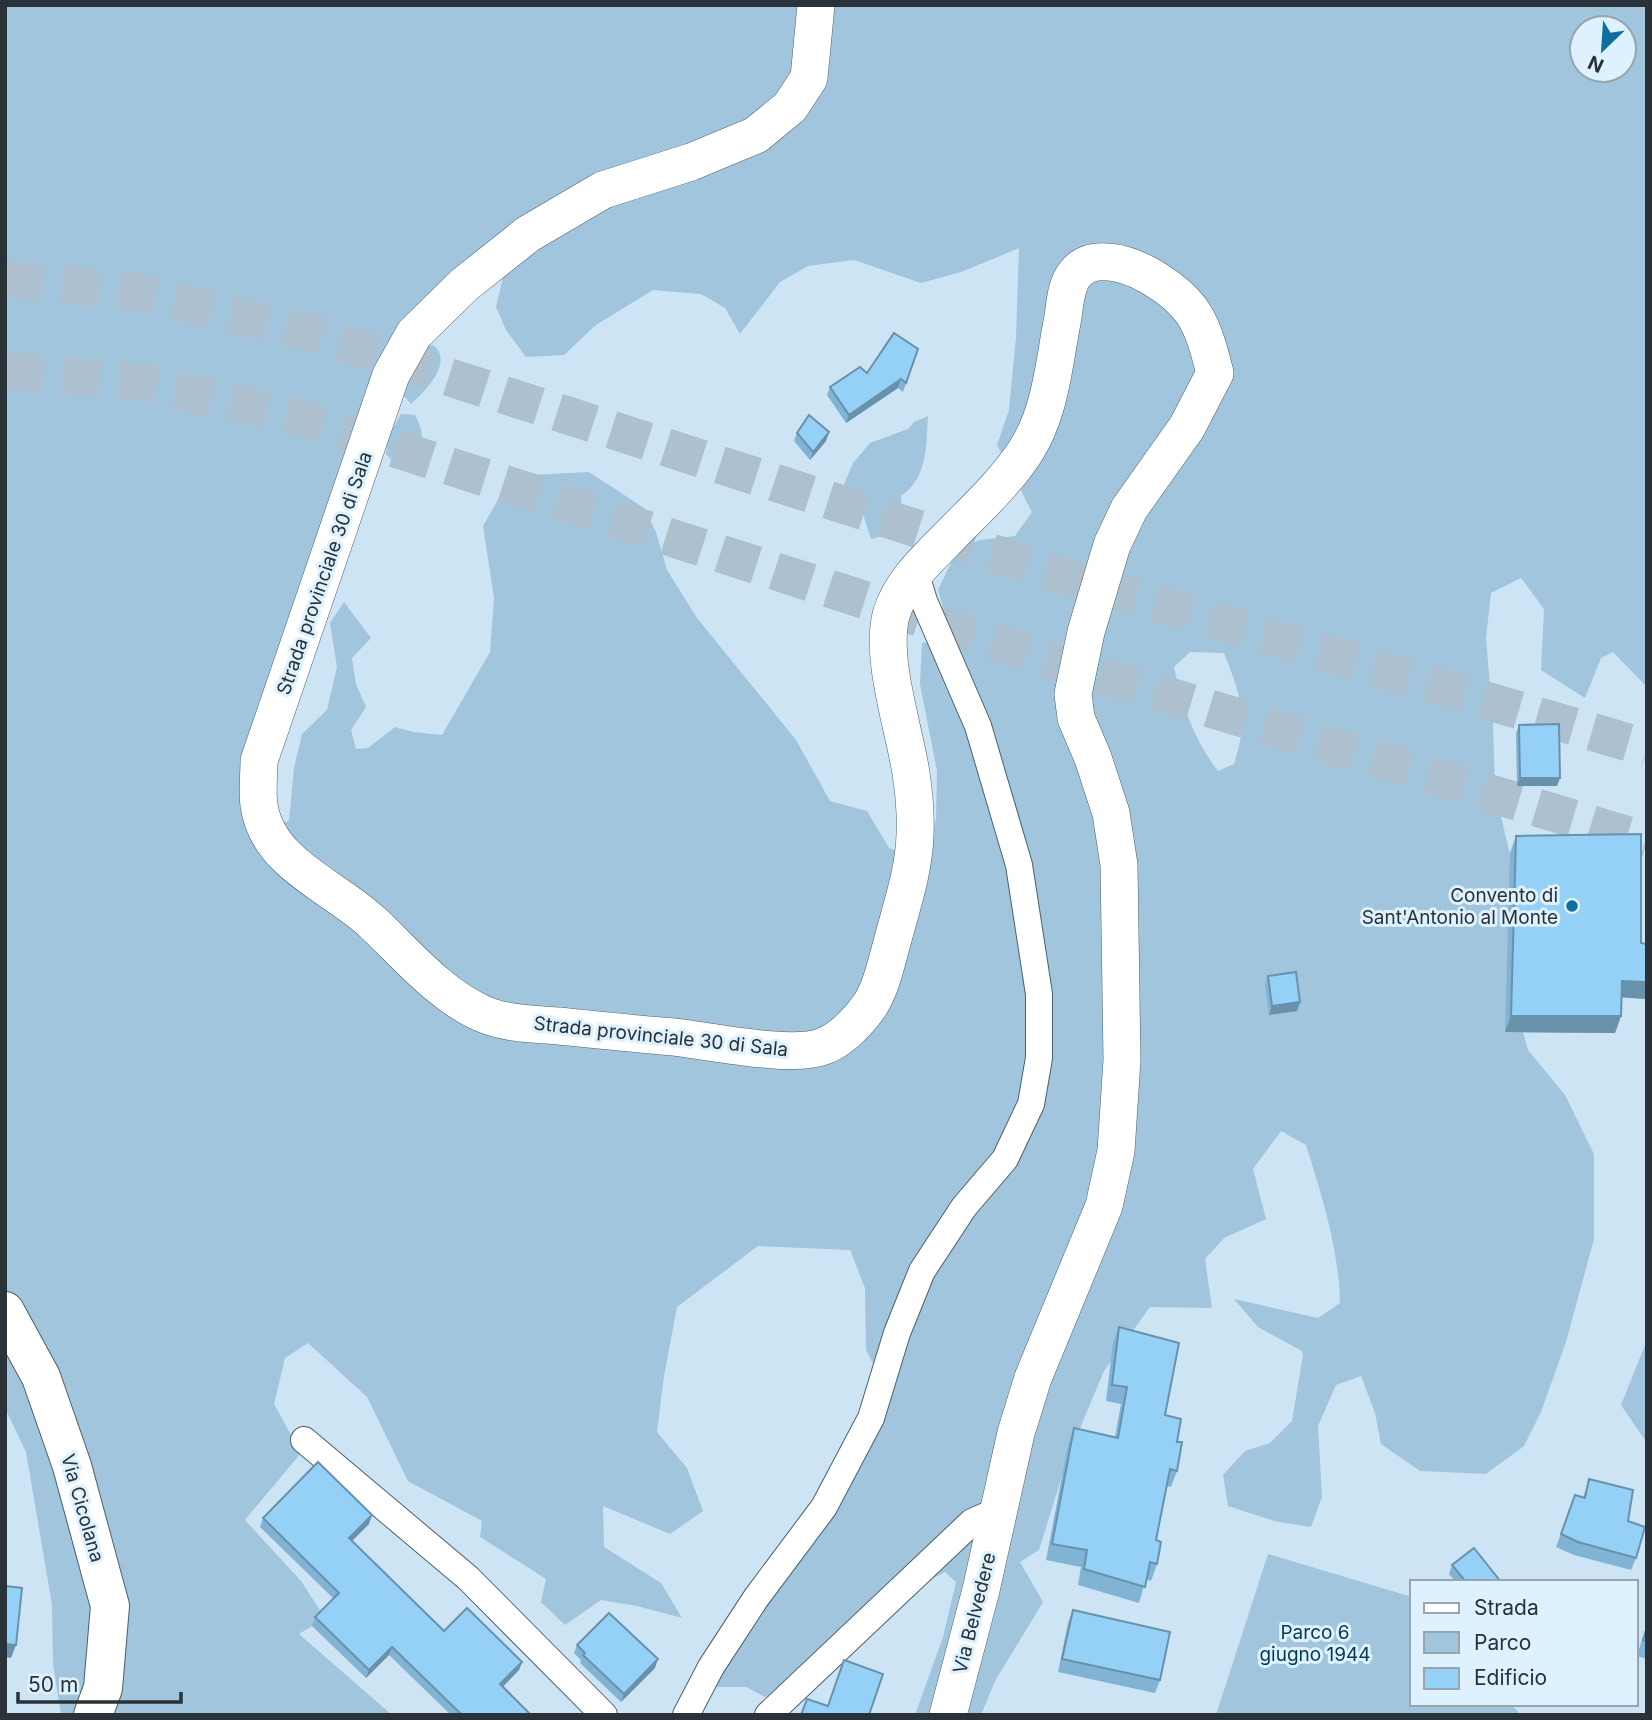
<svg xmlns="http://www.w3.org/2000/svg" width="1652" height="1720" viewBox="0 0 1652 1720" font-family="Inter,sans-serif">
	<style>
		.green { fill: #a1c5dd; fill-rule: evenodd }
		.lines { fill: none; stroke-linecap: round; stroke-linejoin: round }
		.highway-tunnel { stroke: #acc0cf; stroke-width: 38; stroke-dasharray: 38 19; stroke-linecap: butt }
		.street-casing { stroke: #4b606e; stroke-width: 28 }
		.secondary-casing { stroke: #4b606e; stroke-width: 38 }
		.primary-casing { stroke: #4b606e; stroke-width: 40 }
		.street { stroke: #fff; stroke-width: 26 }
		.secondary { stroke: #fff; stroke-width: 37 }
		.primary { stroke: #fff; stroke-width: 38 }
		.wall { fill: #80b3d4 }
		.shaded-wall { fill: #6892ac }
		.building { fill: #95d0f6; stroke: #6892ac; stroke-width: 2 }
		.poi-dot { fill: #106e9d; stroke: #def1fe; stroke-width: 2.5 }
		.labels { text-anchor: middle; stroke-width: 6; stroke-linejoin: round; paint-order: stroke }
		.street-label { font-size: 19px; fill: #293239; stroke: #def1fe }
		.poi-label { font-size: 19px; fill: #293239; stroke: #def1fe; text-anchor: end }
		.park-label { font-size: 19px; fill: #083953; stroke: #def1fe }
	</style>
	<rect width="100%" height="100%" fill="#cde4f5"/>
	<g class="green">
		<path d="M 5,5 L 1647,5 L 1647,687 L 1613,652 L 1601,658 L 1585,698 L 1541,670 L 1544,609 L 1521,578 L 1491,593 L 1486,638 L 1493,721 L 1495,791 L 1511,859 L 1514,1000 L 1528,1050 L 1565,1095 L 1594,1154 L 1594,1239 L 1566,1342 L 1541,1412 L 1524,1446 L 1486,1474 L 1420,1471 L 1381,1444 L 1375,1413 L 1361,1376 L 1336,1385 L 1318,1426 L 1322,1497 L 1311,1527 L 1274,1521 L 1228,1506 L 1223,1475 L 1245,1451 L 1270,1443 L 1292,1421 L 1303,1355 L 1302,1351 L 1258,1327 L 1234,1299 L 1318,1318 L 1340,1303 C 1339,1250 1322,1196 1306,1145 L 1281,1131 L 1253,1169 L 1266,1219 L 1224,1238 L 1205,1259 L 1212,1308 L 1150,1307 L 1104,1371 L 1068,1457 L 1039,1550 L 1020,1562 L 1043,1602 L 995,1681 L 981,1715 L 915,1715 L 943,1637 L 956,1582 L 945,1572 L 884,1604 L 794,1680 L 765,1697 L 746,1687 L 710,1687 L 710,1645 L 766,1585 L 852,1474 L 881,1428 L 889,1395 L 866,1350 L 865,1288 L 850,1250 L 758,1246 L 677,1307 L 664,1376 L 657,1432 L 687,1468 L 703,1511 L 670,1534 L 603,1506 L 604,1547 L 661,1583 L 682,1618 L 637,1606 L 601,1600 L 565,1625 L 541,1602 L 546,1579 L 480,1537 L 482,1521 L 408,1481 L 367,1397 L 308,1343 L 285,1358 L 274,1404 L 301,1453 L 245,1520 L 301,1581 L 325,1618 L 299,1634 L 392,1715 L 61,1715 L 53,1664 L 52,1605 L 26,1452 L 5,1408 ZM 1582,28 L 1624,28 L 1624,70 L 1582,70 ZM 1019,248 L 1016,337 L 1009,410 L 997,445 L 1032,512 L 1015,536 L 979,540 L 956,552 L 938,590 L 952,639 L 922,643 L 920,684 L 937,771 L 936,819 L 926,862 L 889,848 L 867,811 L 830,801 L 796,740 L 697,618 L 667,570 L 656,532 L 644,508 L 589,472 L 532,475 L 502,493 L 483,526 L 494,598 L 490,652 L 442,735 L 413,732 L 395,727 L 368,748 L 356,749 L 351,730 L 366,707 L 356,684 L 352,658 L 371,638 L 344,602 L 330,623 L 337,667 L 327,710 L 302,734 L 294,768 L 289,821 L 259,830 L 244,822 L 241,785 L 418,327 L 503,277 L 496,307 L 506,330 L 526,357 L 564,355 L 596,325 L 653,290 L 701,294 L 725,308 L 740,334 L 780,282 L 808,266 L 854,260 L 921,283 L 964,271 ZM 1190,652 L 1224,653 C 1241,696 1249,718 1234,764 L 1218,771 C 1195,742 1181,703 1174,667 Z"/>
		<path d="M 433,345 C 455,362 424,392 411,404 L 403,395 L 411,371 L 425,346 Z"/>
		<path d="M 401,414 L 415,415 C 429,439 420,454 400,469 L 386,454 L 388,437 Z"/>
		<path d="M 928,416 C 926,447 928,477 901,496 L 903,530 L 871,539 L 862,511 L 843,487 L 853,463 L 870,443 L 908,429 L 914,422 Z"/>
		<polygon points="1647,1340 1647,1443 1621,1405"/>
		<polygon points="1268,1554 1412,1597 1412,1704 1511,1704 1521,1715 1216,1715"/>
	</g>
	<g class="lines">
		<g class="highway-tunnel">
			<polyline points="5,279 139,292 319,335 1073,579 1647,748"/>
			<polyline points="5,371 141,382 297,417 1063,664 1647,841"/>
		</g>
		<g class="street-casing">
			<g id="street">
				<polyline points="304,1440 468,1578 604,1715"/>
				<polyline points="686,1715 711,1667 756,1598 824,1507 871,1418 897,1333 922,1271 964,1207 1005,1159 1031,1104 1039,1058 1039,994 1019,865 978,726 924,601 915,571"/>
				<polyline points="768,1715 972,1522 999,1510"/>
			</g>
		</g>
		<g class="secondary-casing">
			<path id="secondary" d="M 816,5 L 809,78 L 790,107 L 756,135 L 691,162 L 603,190 L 528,234 L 464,285 L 414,334 L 391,375 L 259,761 C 259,775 257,791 259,805 C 267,864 334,886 373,923 C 406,954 439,994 481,1013 C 505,1024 534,1024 559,1026 C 598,1030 636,1034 674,1037 C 710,1041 793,1059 824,1046 C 842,1039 859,1021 870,1005 C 882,986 887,960 893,939 C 902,905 914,870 915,835 C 916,814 914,793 911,773 C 904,728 880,659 891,615 C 900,584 926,560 948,538 C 975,510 1004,484 1025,452 C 1051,413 1054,362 1063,317 C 1065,303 1066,285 1075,274 C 1092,252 1128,264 1148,275 C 1195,302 1202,322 1215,373 L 1187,427 L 1129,509 L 1112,545 L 1086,632 L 1073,694 L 1076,718 L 1093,758 L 1111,813 L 1119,865 L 1122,1060 L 1116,1151 L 1104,1206 L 1033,1378 L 1016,1433 L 981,1590 L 948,1715"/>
		</g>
		<g class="primary-casing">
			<polyline id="primary" points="5,1311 41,1377 72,1466 110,1606 103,1688 93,1715"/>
		</g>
		<use href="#street" class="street"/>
		<use href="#secondary" class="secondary"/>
		<use href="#primary" class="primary"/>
	</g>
	<g class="wall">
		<polygon points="918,349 903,392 898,388 846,423 827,395 830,387 867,373"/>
		<polygon points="829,432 826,441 810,460 794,441 797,433"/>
		<polygon points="1519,725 1560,778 1557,786 1517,786 1516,733"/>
		<polygon points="1516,836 1641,943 1647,944 1647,999 1621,997 1621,1016 1615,1033 1505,1032 1510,853"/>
		<polygon points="1268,976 1297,1011 1269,1015 1265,984"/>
		<polygon points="1119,1327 1177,1442 1177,1471 1171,1487 1167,1486 1156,1540 1157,1564 1151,1581 1146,1579 1139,1603 1078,1585 1081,1567 1046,1560 1068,1445 1074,1428 1115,1437 1121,1404 1106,1401 1113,1343"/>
		<polygon points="1589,1479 1628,1521 1636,1558 1631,1570 1574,1555 1556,1547 1575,1495 1583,1498"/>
		<polygon points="263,1518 369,1524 352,1541 444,1631 522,1662 519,1670 503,1687 531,1715 451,1715 389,1655 366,1678 312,1626 315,1617 334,1599 260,1527"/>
		<polygon points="1452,1565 1501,1582 1456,1582 1449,1574"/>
		<polygon points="1073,1610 1160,1680 1155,1693 1058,1672 1068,1623"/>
		<polygon points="1647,1623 1647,1659 1637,1656"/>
		<polygon points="577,1645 655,1668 621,1702 580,1663 581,1660 574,1653"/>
	</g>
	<g class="shaded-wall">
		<polygon points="901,379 898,388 846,423 849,415"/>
		<polygon points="829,432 826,441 810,460 813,452"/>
		<polygon points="1520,778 1560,778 1557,786 1517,786"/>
		<polygon points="1622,981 1647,982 1647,999 1616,997"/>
		<polygon points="1300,1002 1297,1011 1269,1015 1272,1006"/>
		<polygon points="1511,1016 1621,1016 1615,1033 1505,1032"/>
		<polygon points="372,1515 369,1524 346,1547 349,1538"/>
		<polygon points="5,1644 16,1645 11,1658 5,1657"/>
		<polygon points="392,1647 389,1655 366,1678 369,1670"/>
		<polygon points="658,1659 655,1668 621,1702 624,1694"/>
		<polygon points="522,1662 519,1670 497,1692 500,1684"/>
	</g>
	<g class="building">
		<polygon points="894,333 918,349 906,383 901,379 849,415 830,387 860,367 867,373"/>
		<polygon points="809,415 829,432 813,452 797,433"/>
		<polygon points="1559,724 1560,778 1520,778 1519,725"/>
		<polygon points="1641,834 1641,943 1647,944 1647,982 1622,981 1621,1016 1511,1016 1516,836"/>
		<polygon points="1296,972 1300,1002 1272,1006 1268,976"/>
		<polygon points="1119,1327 1179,1343 1165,1415 1181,1419 1177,1442 1182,1442 1177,1471 1170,1469 1156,1540 1161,1542 1157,1564 1150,1562 1145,1587 1084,1569 1087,1550 1052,1544 1074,1428 1118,1438 1127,1387 1112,1385"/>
		<polygon points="318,1462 372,1515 349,1538 444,1631 467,1608 522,1662 500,1684 531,1715 462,1715 392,1647 369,1670 315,1617 339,1593 263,1518"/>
		<polygon points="1589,1479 1633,1490 1628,1521 1645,1527 1636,1558 1578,1542 1561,1534 1575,1495 1585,1498"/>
		<polygon points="1474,1548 1501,1582 1466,1582 1452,1565"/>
		<polygon points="5,1586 22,1588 16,1645 5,1644"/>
		<polygon points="1073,1610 1170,1632 1160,1680 1062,1659"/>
		<polygon points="609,1613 658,1659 624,1694 583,1655 585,1653 577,1645"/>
		<polygon points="1647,1627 1647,1641 1643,1640"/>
		<polygon points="844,1660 883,1674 869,1715 801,1715 807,1699 828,1706"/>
	</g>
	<circle class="poi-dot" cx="1572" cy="906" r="7"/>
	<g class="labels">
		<g class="street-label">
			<text transform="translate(324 573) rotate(-71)" y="7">Strada provinciale 30 di Sala</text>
			<text transform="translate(661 1036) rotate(6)" y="7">Strada provinciale 30 di Sala</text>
			<text transform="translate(83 1508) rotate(74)" y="7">Via Cicolana</text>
			<text transform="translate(974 1613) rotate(-76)" y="7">Via Belvedere</text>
		</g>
		<g class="poi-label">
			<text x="1558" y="902">Convento di<tspan x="1558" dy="22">Sant'Antonio al Monte</tspan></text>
		</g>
		<g class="park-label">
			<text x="1315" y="1639">Parco 6<tspan x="1315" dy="22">giugno 1944</tspan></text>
		</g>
	</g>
	<rect width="1652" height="1720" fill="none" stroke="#293239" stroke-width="14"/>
	<rect x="1410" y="1580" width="228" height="126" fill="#def1fe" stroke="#96a5af" stroke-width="2"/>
	<rect x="1424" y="1603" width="35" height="10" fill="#ffffff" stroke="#96a5af" stroke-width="2"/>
	<text x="1474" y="1615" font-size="21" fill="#293239">Strada</text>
	<rect x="1424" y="1632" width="35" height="21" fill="#a1c5dd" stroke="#96a5af" stroke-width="2"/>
	<text x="1474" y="1650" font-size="21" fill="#293239">Parco</text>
	<rect x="1424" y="1668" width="35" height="21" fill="#95d0f6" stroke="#96a5af" stroke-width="2"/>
	<text x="1474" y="1685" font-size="21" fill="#293239">Edificio</text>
	<g transform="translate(1603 49) rotate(205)"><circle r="33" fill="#def1fe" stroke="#96a5af" stroke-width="2"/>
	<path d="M0-5L12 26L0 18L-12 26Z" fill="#106e9d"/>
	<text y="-10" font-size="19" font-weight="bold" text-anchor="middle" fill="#293239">N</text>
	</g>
	<path d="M18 1692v10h163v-10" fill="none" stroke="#293239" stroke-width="3.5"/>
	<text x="28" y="1692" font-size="21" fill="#293239" stroke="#def1fe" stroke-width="5" paint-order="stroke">50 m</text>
</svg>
